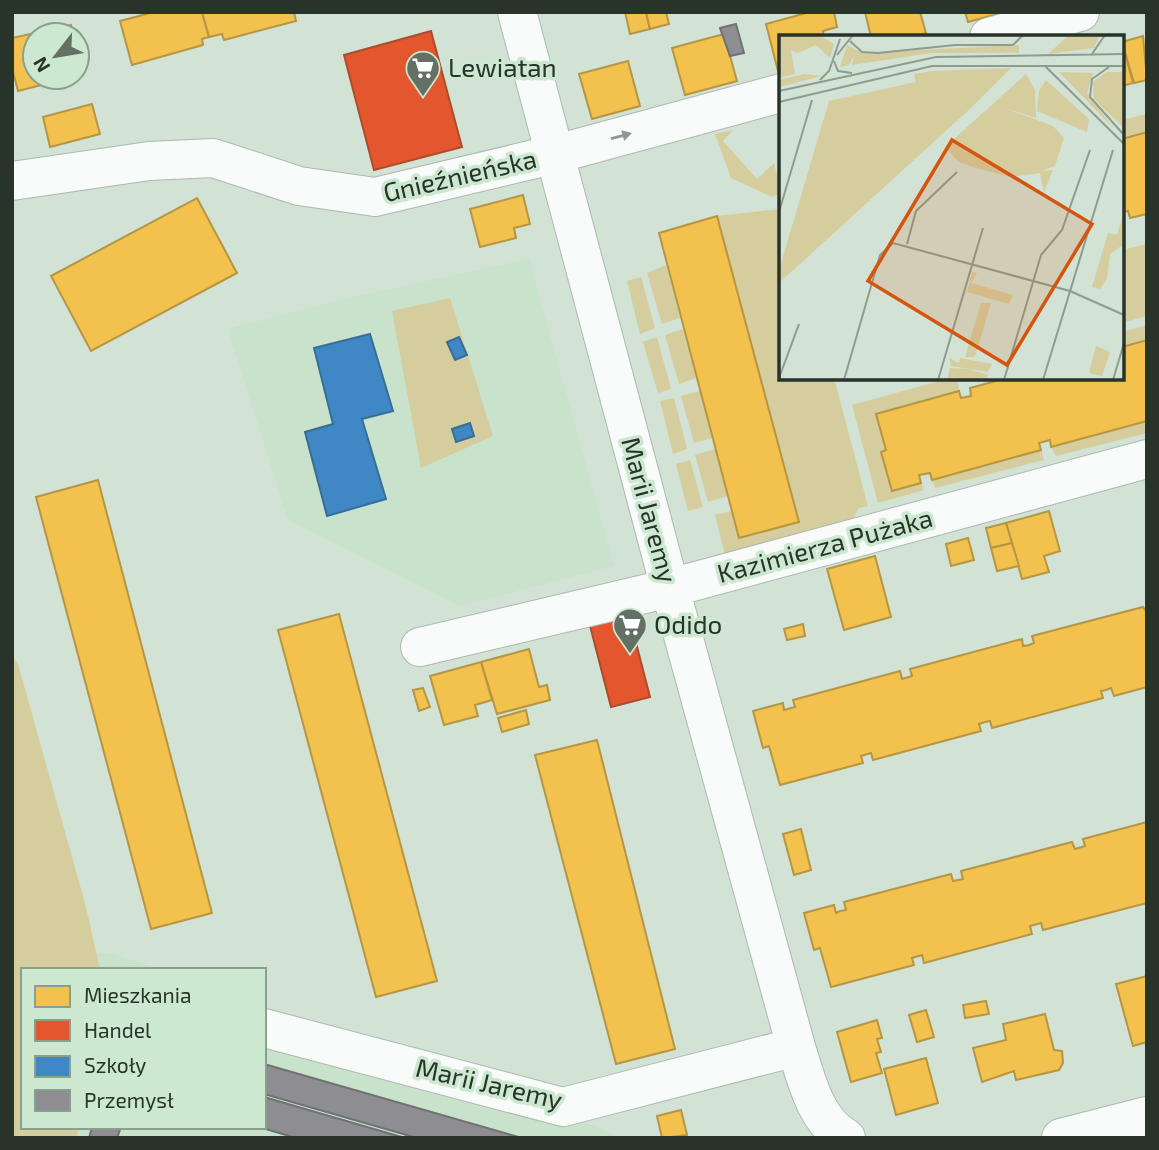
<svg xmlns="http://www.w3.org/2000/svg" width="1159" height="1150" viewBox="0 0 1159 1150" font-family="'Exo 2',sans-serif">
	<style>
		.built { fill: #c8e2cc }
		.green { fill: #d5cd9d }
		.homes { fill: #f2c14e; stroke: #b59643; stroke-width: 2 }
		.shops { fill: #e4572e; stroke: #ac4c2c; stroke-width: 2 }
		.schools { fill: #3f88c5; stroke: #386e96; stroke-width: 2 }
		.industry { fill: #8d8d92; stroke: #6f7272; stroke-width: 2 }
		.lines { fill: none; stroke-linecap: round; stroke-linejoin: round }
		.minor-casing { stroke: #acb9ae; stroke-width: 40 }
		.minor { stroke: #f8fbf9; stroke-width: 38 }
		.oneway { fill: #909791 }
		.labels { text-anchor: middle; stroke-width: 7; stroke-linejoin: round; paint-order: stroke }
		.poi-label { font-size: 26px; fill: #283329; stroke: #cce8d0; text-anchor: start }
		.street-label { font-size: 26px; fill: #283329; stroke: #cce8d0 }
		.inset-road { fill: none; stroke: #8e9c90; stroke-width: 2 }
		.view { fill: #d5550f; fill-opacity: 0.15; stroke: #d5550f; stroke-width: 3.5 }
		.inset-edge { fill: none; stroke: #283329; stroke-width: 3.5 }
	</style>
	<rect width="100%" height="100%" fill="#d2e2d5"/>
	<g class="built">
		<polygon points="529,259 614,566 459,606 288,520 228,329 344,299"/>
		<polygon points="112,953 160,970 100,970 97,954"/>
		<polygon points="264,1007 577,1119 621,1138 76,1138 79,1127 264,1127"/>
	</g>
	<g class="green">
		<polygon points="1147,114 1147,132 1122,139 1122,120"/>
		<polygon points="733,130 723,141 757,179 774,163 781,193 772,197 731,178 715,134"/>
		<polygon points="781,209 781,378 834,378 868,506 859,508 853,518 725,554 715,515 732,511 739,538 799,522 717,216"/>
		<polygon points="1147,244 1147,316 1122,323 1122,250"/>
		<polygon points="666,265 680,318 662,324 647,273"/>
		<polygon points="641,277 655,328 640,334 627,281"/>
		<polygon points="450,298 493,436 421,468 392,311"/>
		<polygon points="1147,325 1147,340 1122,347 1122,332"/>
		<polygon points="683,329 696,378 679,384 665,335"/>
		<polygon points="657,337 671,389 658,393 643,342"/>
		<polygon points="950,378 957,378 959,391 877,414 886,450 881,452 892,490 921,483 924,490 878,503 852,405"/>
		<polygon points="700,391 712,438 694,443 681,396"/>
		<polygon points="674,398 687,449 673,454 660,401"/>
		<polygon points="1147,421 1147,433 1056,456 1051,447"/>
		<polygon points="715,449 728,496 708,502 695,455"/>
		<polygon points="1041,450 1044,460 935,488 932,480"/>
		<polygon points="690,460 703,507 688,511 676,464"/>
		<polygon points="12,657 18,664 86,907 100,970 23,970 23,1127 79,1127 76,1138 12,1138"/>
	</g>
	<g class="homes">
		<polygon points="154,12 202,12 209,37 202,39 203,45 132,65 120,21"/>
		<polygon points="202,12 294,12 296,21 224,40 222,34 209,37"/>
		<polygon points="625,12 646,12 650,29 630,34"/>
		<polygon points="646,12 666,12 669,24 650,29"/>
		<polygon points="810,12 834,12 837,27 823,31 824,37 781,37 781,70 778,71 766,24"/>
		<polygon points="865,12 920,12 926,33 910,37 871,37"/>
		<polygon points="965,12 1005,12 968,22"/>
		<polygon points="71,25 73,35 35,35 35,77 72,77 18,91 12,68 12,38"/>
		<polygon points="724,34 737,81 685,95 672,48"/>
		<polygon points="1143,36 1147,80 1134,83 1122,42"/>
		<polygon points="1122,42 1133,83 1122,86"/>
		<polygon points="77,50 83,74 77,76"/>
		<polygon points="628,61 640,106 592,119 579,74"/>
		<polygon points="92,104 100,134 50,147 43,117"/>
		<polygon points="1147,132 1147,214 1130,218 1128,211 1122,212 1122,139"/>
		<polygon points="523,195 530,224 514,228 516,238 480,247 470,209"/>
		<polygon points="197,198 237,273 91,351 51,276"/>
		<polygon points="717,216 799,522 739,538 659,233"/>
		<polygon points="1147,340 1147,421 1051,447 1050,440 1039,443 1041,450 932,480 930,473 919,475 921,483 892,491 881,452 886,450 876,414 959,391 961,398 971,396 970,388 1007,378 1122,378 1122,347"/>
		<polygon points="98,480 212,913 151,929 36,497"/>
		<polygon points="1049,511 1060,551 1044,556 1049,572 1022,579 1006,523"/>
		<polygon points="1006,523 1012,543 991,548 986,528"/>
		<polygon points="968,538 974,560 951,566 946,544"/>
		<polygon points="1012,543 1019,566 997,571 991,548"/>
		<polygon points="875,556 891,617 844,630 827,569"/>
		<polygon points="1143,607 1147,613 1147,687 1114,696 1111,688 1106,690 1101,691 1103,698 992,728 990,721 985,722 979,724 981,731 873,760 871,753 861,756 863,763 780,785 769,746 763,748 753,711 783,703 784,710 795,707 793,700 900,671 902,679 912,676 910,669 1022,639 1023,646 1029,645 1034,643 1032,636"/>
		<polygon points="339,614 437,981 376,997 278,630"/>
		<polygon points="803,624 805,636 787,640 784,629"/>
		<polygon points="529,649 539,687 547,685 550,700 497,714 481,662"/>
		<polygon points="481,662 492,700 475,705 478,716 444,725 430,676"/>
		<polygon points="423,688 430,707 419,711 413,690"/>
		<polygon points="526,710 529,724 502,732 498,718"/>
		<polygon points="597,740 675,1049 616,1064 535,755"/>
		<polygon points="1147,822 1147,903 1043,930 1041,923 1030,926 1032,934 924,963 922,955 912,958 914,965 831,987 820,948 814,950 804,913 834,905 836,913 840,911 846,910 844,902 951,874 953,881 963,879 961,871 1072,842 1075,849 1085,846 1083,839"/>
		<polygon points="801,829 811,870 794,875 783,834"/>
		<polygon points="1147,976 1147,1042 1133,1046 1116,984"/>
		<polygon points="986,1001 989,1014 965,1018 963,1005"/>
		<polygon points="926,1010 934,1037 917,1042 909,1015"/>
		<polygon points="1045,1014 1054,1050 1062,1051 1063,1063 1059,1070 1016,1080 1014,1071 982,1082 973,1048 1006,1040 1003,1024"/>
		<polygon points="877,1020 882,1038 877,1039 881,1052 876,1053 882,1073 851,1082 837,1032"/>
		<polygon points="926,1058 938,1103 896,1115 884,1069"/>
		<polygon points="681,1110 687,1135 662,1138 657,1116"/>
	</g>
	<g class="shops">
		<polygon points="431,31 462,147 374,170 344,55"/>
		<polygon points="627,608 650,697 611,707 588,618"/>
	</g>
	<g class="schools">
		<polygon points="370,334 393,411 362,419 386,499 327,516 305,432 333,424 314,348"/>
		<polygon points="459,337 467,355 455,360 447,342"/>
		<polygon points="470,423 474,436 456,442 452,429"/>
	</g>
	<g class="industry">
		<polygon points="736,24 744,53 730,56 720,28"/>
		<polygon points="264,1064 522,1138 417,1138 264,1094"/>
		<polygon points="264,1097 405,1138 296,1138 259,1127 264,1127"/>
		<polygon points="92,1127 121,1127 117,1138 89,1138"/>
	</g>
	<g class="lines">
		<g class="minor-casing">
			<g id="minor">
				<path d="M 517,12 L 670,588 L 796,1047 C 806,1078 815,1121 846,1138"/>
				<polyline points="989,37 1080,12"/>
				<polyline points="12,181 149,161 213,158 299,186 375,197 556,154 781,93"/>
				<polyline points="420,647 670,588 1147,459"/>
				<polyline points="264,1028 563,1107 796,1047"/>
				<polyline points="1061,1138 1147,1116"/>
			</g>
		</g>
		<use href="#minor" class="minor"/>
	</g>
	<defs><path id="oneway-solid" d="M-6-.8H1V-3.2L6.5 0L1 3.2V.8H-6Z" transform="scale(1.75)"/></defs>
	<use class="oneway" href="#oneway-solid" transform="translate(621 136) rotate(-15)"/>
	<defs>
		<g id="supermarket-pin" transform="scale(1.75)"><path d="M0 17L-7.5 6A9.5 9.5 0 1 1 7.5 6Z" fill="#647065" stroke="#cce8d0"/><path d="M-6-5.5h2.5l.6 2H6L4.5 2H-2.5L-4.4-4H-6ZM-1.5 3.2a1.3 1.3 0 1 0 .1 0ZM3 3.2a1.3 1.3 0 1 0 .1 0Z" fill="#fff"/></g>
	</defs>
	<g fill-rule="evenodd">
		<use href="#supermarket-pin" x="423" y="68"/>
		<use href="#supermarket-pin" x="630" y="625"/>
	</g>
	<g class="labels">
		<g class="poi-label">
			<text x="448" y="77">Lewiatan</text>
			<text x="654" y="634">Odido</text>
		</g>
		<g class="street-label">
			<text transform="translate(460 176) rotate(-13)" y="9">Gnieźnieńska</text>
			<text transform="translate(649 510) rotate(75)" y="9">Marii Jaremy</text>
			<text transform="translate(825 546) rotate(-15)" y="9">Kazimierza Pużaka</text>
			<text transform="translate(489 1084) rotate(13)" y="9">Marii Jaremy</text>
		</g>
	</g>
	<g transform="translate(779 35)">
		<rect width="345" height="345" fill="#d2e2d5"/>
		<path d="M 0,0 L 40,0 L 55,9 L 51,23 L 37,10 L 19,18 L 12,15 L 16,39 L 0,43 ZM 290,0 L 321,0 L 315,13 L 269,19 ZM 68,10 L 83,18 L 240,10 L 240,18 L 152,18 L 73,30 L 75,20 L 70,30 L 61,32 ZM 232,33 L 192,73 L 0,248 L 0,235 L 50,66 L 137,47 L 135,39 L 153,36 ZM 280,37 L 314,38 L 308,58 L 335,94 ZM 328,37 L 345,37 L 345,93 L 315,64 L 314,47 ZM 25,39 L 43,41 L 0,52 L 0,45 ZM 247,39 L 256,55 L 257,83 L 220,71 L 274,91 L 285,103 L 276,131 L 262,136 L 274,135 L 265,157 L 261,138 L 231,142 L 197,133 L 180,127 L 166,112 ZM 267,45 L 310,84 L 308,97 L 258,76 L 260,56 ZM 345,177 L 345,209 L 331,219 L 328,244 L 321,254 L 313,252 L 329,198 L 338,200 ZM 193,237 L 198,238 L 192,248 L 234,260 L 230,269 L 188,257 ZM 202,268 L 212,268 L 196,322 L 186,322 ZM 317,311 L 331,317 L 323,341 L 310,338 ZM 170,323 L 180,328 L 181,323 L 213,329 L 209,337 L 172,331 ZM 171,333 L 189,334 L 209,340 L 207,345 L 168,345 Z" fill="#d5cd9d"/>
		<path class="inset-road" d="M 71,6 L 83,17 L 99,18 L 176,10 L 234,10 L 244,0M 313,19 L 326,0M 58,20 L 74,0M 55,26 L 59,36 L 73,38M 266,31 L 345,109M 330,32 L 313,44 L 311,62 L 345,100M 41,45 L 50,36 L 61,4M 0,56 L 157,22 L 345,19M 0,67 L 153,31 L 345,31M 0,177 L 33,65M 128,209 L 137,176 L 178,137M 0,343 L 20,289M 65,345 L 101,220 L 114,208 L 291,256 L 345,280M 159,345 L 204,193M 225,345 L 262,220 L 283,195 L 311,115M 264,345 L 334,115M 334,345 L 345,308"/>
		<path class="view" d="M 173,105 L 313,189 L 228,330 L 89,246 Z"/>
		<rect width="345" height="345" class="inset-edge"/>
	</g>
	<rect width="1159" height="1150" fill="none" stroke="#283329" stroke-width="28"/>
	<rect x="21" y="968" width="245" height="161" fill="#cce8d0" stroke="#8aa08d" stroke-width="2"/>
	<rect x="35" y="986" width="35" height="21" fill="#f2c14e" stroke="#8aa08d" stroke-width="2"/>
	<text x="84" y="1003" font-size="21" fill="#283329">Mieszkania</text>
	<rect x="35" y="1020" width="35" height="21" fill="#e4572e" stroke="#8aa08d" stroke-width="2"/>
	<text x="84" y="1038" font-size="21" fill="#283329">Handel</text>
	<rect x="35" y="1056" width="35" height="21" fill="#3f88c5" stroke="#8aa08d" stroke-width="2"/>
	<text x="84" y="1073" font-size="21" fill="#283329">Szkoły</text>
	<rect x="35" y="1090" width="35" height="21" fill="#8d8d92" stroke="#8aa08d" stroke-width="2"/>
	<text x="84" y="1108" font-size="21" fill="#283329">Przemysł</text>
	<g transform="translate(56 56) rotate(239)"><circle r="33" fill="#cce8d0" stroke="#8aa08d" stroke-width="2"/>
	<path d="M0-5L12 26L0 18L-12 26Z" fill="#647065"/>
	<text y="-10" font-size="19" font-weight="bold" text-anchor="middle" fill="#283329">N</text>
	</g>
</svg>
